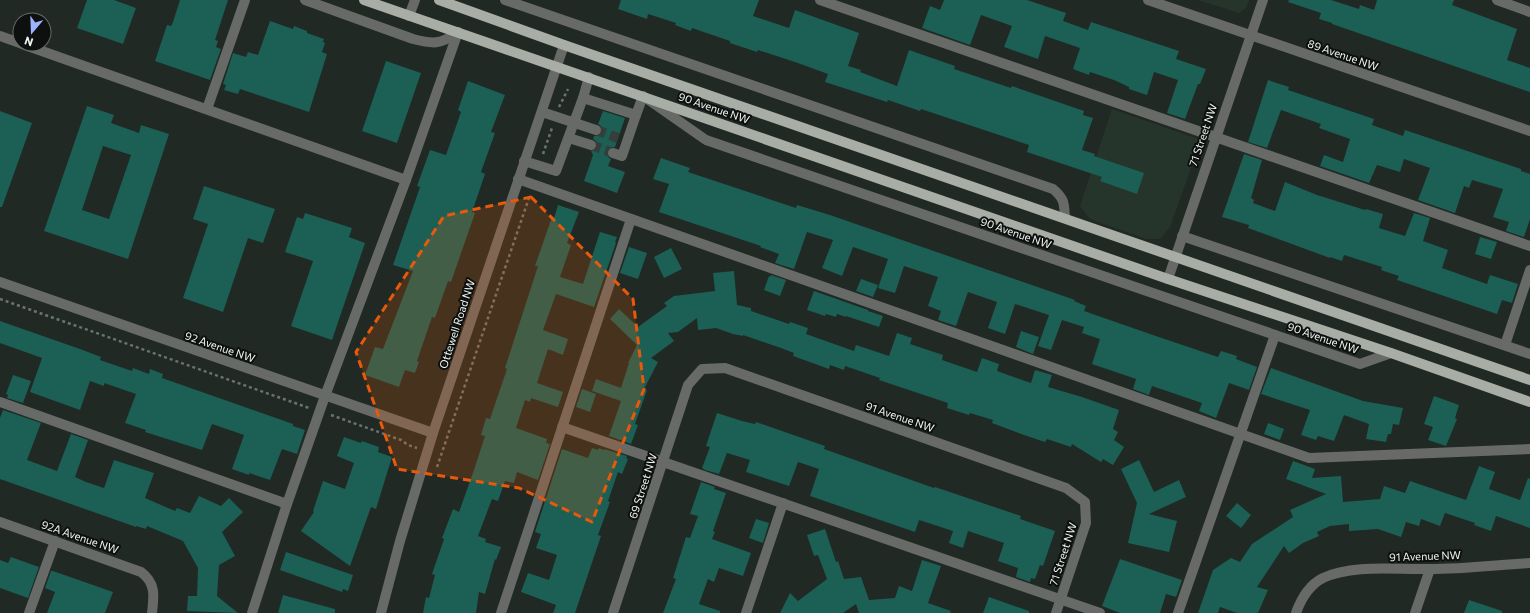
<svg xmlns="http://www.w3.org/2000/svg" width="1530" height="613" viewBox="0 0 1530 613" font-family="Commissioner,sans-serif">
	<style>
		.built { fill: #26352c }
		.building { fill: #1b5f55; fill-rule: evenodd }
		.lines { fill: none; stroke-linecap: round; stroke-linejoin: round }
		.minor-tunnel { stroke: #353e39; stroke-width: 10; stroke-dasharray: 10 5; stroke-linecap: butt }
		.path { stroke: #6c736f; stroke-width: 2.5; stroke-dasharray: 3 3; stroke-linecap: butt }
		.minor { stroke: #676a66; stroke-width: 10 }
		.major { stroke: #a8ada5; stroke-width: 10 }
		.marked { fill: #e8590c; fill-opacity: 0.2; stroke: #e8590c; stroke-width: 3; stroke-dasharray: 8 5; stroke-linejoin: round }
		.labels { text-anchor: middle; stroke-width: 4; stroke-linejoin: round; paint-order: stroke }
		.street-label { font-size: 11px; fill: #f1f6f3; stroke: #0d100e }
	</style>
	<rect width="100%" height="100%" fill="#202924"/>
	<g class="built">
		<polygon points="1198,0 1249,0 1246,8 1239,13"/>
		<polygon points="1112,109 1201,140 1170,227 1160,239 1146,239 1090,219 1080,206"/>
	</g>
	<g class="building">
		<polygon points="87,0 114,0 136,8 123,44 77,28"/>
		<polygon points="180,0 228,0 215,40 218,41 216,47 221,49 210,80 155,61 167,25 171,26 173,22"/>
		<polygon points="621,0 759,0 753,16 789,28 795,10 859,33 848,66 861,70 860,72 897,86 909,50 955,66 954,69 1011,88 1012,86 1084,111 1083,115 1093,118 1082,150 1095,154 1094,156 1144,173 1137,194 1100,181 1102,177 1027,152 1029,145 921,109 920,111 888,100 887,102 825,82 828,74 795,62 758,50 757,52 730,43 730,41 692,28 691,31 675,25 676,23 648,14 647,19 618,9"/>
		<polygon points="944,0 1027,0 1066,13 1063,21 1088,30 1091,22 1179,51 1176,59 1206,69 1200,84 1198,84 1185,119 1167,113 1178,80 1154,72 1147,95 1129,89 1129,87 1114,80 1090,72 1089,75 1073,69 1080,48 1045,36 1038,59 1004,47 1012,26 981,15 970,45 922,28 930,6 940,10"/>
		<polygon points="1289,0 1331,0 1359,9 1360,5 1374,10 1377,0 1454,0 1452,5 1517,29 1507,60 1530,68 1530,92 1332,24 1332,23 1319,19 1321,13 1288,2"/>
		<polygon points="270,21 293,29 294,26 307,31 307,33 324,39 323,42 325,43 322,52 327,54 309,112 240,89 238,94 224,90 226,85 223,84 233,53 246,57 248,52 258,55"/>
		<polygon points="386,61 421,73 397,143 362,131"/>
		<polygon points="1268,80 1289,87 1288,90 1374,119 1372,125 1403,136 1405,130 1521,169 1521,171 1530,174 1530,219 1524,237 1506,231 1509,222 1493,217 1503,189 1472,180 1469,188 1464,186 1455,213 1418,200 1430,168 1404,159 1400,172 1377,165 1369,183 1320,166 1324,155 1343,162 1350,139 1319,128 1321,124 1281,110 1267,148 1248,142"/>
		<polygon points="468,81 505,95 491,132 495,133 481,172 485,174 472,212 475,213 451,282 448,281 435,318 432,317 417,361 419,362 415,373 405,370 399,387 365,375 375,347 383,349 413,271 393,265 420,187 417,186 430,150 446,155 461,112 458,110"/>
		<path d="M 87,106 L 114,115 L 111,123 L 139,133 L 141,125 L 169,134 L 128,259 L 44,231 ZM 103,146 L 131,155 L 109,219 L 82,210 Z"/>
		<polygon points="0,111 32,123 2,207 0,207"/>
		<polygon points="603,111 625,118 615,147 609,148 607,151 608,157 611,159 608,166 625,172 617,193 584,181 593,155 591,151 595,150 597,147 596,141 593,139 594,136 600,135 602,132 601,126 598,124"/>
		<polygon points="1244,154 1262,160 1251,198 1254,200 1253,203 1275,211 1285,182 1317,195 1365,210 1366,209 1383,214 1379,228 1405,236 1414,213 1430,218 1423,241 1448,250 1442,268 1487,284 1490,275 1518,284 1512,303 1502,300 1497,314 1397,280 1399,276 1381,270 1382,267 1344,255 1342,261 1330,257 1330,258 1248,228 1249,225 1222,217"/>
		<polygon points="661,158 690,168 688,172 796,208 797,205 830,215 1075,300 1074,301 1086,306 1084,311 1150,334 1218,357 1221,351 1237,356 1236,359 1257,367 1249,390 1229,383 1216,418 1199,411 1202,403 1152,386 1149,395 1133,389 1136,379 1092,364 1100,339 1082,333 1084,327 1062,320 1051,350 1038,346 1049,315 1015,304 1005,334 988,328 997,302 968,292 956,326 938,320 941,311 928,306 938,277 904,266 895,293 878,288 888,259 853,247 842,276 822,268 833,240 807,232 794,269 775,263 779,254 760,247 761,246 659,212 669,184 653,179"/>
		<polygon points="204,186 275,209 263,243 248,238 223,312 183,298 208,224 193,219"/>
		<polygon points="558,205 579,212 567,243 571,245 560,277 583,284 600,232 617,237 615,242 616,243 594,307 556,294 543,330 568,339 563,355 548,349 537,383 563,392 558,407 531,398 530,402 525,400 516,428 547,439 546,443 550,444 538,480 517,472 514,483 505,481 498,501 492,499 478,536 486,539 485,542 501,547 496,560 495,559 485,594 479,592 476,613 423,613 426,597 429,598 435,575 432,574 444,539 442,538 453,509 459,512 474,470 485,436 481,435 486,418 490,419 507,369 505,368 538,266 535,266 552,217 554,218"/>
		<polygon points="305,213 352,228 349,237 365,243 332,340 291,326 313,261 285,252 297,217 303,219"/>
		<polygon points="1480,237 1497,242 1491,259 1475,254"/>
		<polygon points="629,247 647,253 638,279 620,273"/>
		<polygon points="671,248 682,269 664,278 654,257"/>
		<polygon points="734,271 737,305 751,308 751,311 789,324 790,322 808,328 806,334 854,351 856,345 889,356 897,333 912,338 910,344 943,355 942,360 977,372 982,358 999,364 997,371 1031,383 1035,370 1052,375 1048,387 1082,397 1119,410 1113,429 1118,432 1114,440 1124,447 1113,465 1103,459 1101,462 1072,444 1071,447 1047,439 1045,442 1024,435 992,423 993,420 970,413 969,415 947,408 948,403 879,380 880,378 845,366 844,370 830,365 829,369 793,356 794,353 781,348 743,335 743,336 733,334 716,328 698,330 697,318 678,332 668,333 674,341 651,358 658,362 644,389 647,390 635,424 638,425 631,444 609,436 621,401 592,391 596,379 621,388 629,363 628,363 637,345 610,319 619,309 638,327 667,306 664,303 674,296 715,291 713,273"/>
		<polygon points="771,275 786,280 780,296 764,290 769,276 770,277"/>
		<polygon points="861,279 878,285 873,297 856,291"/>
		<polygon points="814,291 868,310 868,311 883,316 879,327 846,316 846,317 837,314 836,317 826,314 825,316 807,310"/>
		<polygon points="0,321 80,349 101,357 100,360 132,371 133,368 149,374 150,369 163,374 162,378 293,424 293,426 305,430 297,454 282,449 270,480 249,473 249,475 232,469 244,435 212,424 202,450 145,432 146,430 125,423 136,394 104,383 104,386 90,381 80,410 30,392 42,358 0,343"/>
		<polygon points="1021,331 1039,337 1033,354 1016,347"/>
		<polygon points="1271,368 1363,401 1403,408 1399,425 1393,424 1391,434 1388,434 1386,442 1366,439 1369,424 1344,415 1334,441 1318,436 1316,440 1301,435 1310,410 1261,394"/>
		<polygon points="13,375 31,381 23,403 7,398 8,395 6,394"/>
		<polygon points="582,389 596,394 590,412 576,407"/>
		<polygon points="1434,396 1459,405 1455,418 1457,419 1446,446 1428,440 1433,427 1424,424"/>
		<polygon points="3,410 41,423 27,460 57,471 71,434 88,440 75,477 86,482 104,488 114,460 154,473 145,498 175,511 177,508 190,513 199,496 221,506 229,498 243,512 222,532 235,556 219,565 217,596 238,613 187,611 188,596 197,596 198,568 183,541 147,526 146,529 136,526 136,527 0,479 0,418"/>
		<polygon points="717,413 742,421 755,424 756,422 825,446 824,449 934,488 935,487 1021,516 1020,519 1055,531 1043,566 1040,565 1035,579 1031,578 1030,582 1016,577 1018,568 998,561 1004,543 968,531 963,548 949,543 953,531 919,520 915,532 810,496 819,469 798,462 789,486 746,472 750,460 727,453 719,474 705,470 702,468 710,447 706,446"/>
		<polygon points="1268,423 1284,429 1280,440 1264,434"/>
		<polygon points="344,437 361,443 362,441 379,447 378,452 392,457 376,509 371,507 350,566 301,531 314,512 313,511 323,481 345,489 354,463 337,456"/>
		<polygon points="592,448 598,450 599,448 604,450 604,449 627,456 626,458 628,459 622,474 618,472 608,501 610,502 598,535 601,536 575,613 553,613 556,605 521,592 528,573 549,580 557,555 536,548 541,534 535,532 562,449 588,458"/>
		<polygon points="1139,460 1154,492 1179,480 1186,497 1149,514 1177,521 1169,552 1128,543 1137,503 1121,469"/>
		<polygon points="1293,461 1315,469 1312,478 1341,476 1343,502 1380,499 1384,486 1405,493 1410,481 1466,500 1479,466 1495,472 1489,489 1520,500 1528,478 1530,479 1530,528 1496,516 1491,531 1474,525 1475,523 1445,513 1440,526 1421,519 1419,526 1406,522 1401,537 1378,529 1349,531 1349,524 1330,526 1317,532 1319,536 1303,543 1289,553 1284,546 1257,587 1268,590 1258,613 1237,613 1220,607 1218,613 1198,613 1213,570 1231,558 1240,562 1252,544 1293,517 1290,510 1326,494 1286,479"/>
		<polygon points="701,482 715,487 714,489 726,493 713,531 715,532 712,539 751,553 743,576 719,568 714,582 708,579 699,604 720,611 720,613 663,613 676,579 673,578 686,537 690,538 698,516 690,514"/>
		<polygon points="1237,503 1251,515 1241,528 1226,516"/>
		<polygon points="756,519 769,523 763,543 749,538"/>
		<polygon points="825,529 836,562 838,561 844,579 861,577 869,600 895,598 899,586 912,591 922,560 941,566 928,603 951,611 950,613 859,613 856,604 843,613 780,613 790,593 798,601 827,579 818,555 814,556 807,535"/>
		<polygon points="286,552 353,575 348,591 343,589 342,592 280,570"/>
		<polygon points="11,557 39,567 28,598 0,588 0,560 8,563"/>
		<polygon points="1120,559 1182,580 1176,597 1166,594 1160,613 1120,613 1102,606"/>
		<polygon points="51,571 53,571 113,592 105,613 47,613 55,592 45,588"/>
		<polygon points="283,595 335,609 335,613 278,613"/>
		<polygon points="989,597 1029,611 1029,613 983,613"/>
		<polygon points="1469,600 1502,611 1502,613 1464,613"/>
	</g>
	<g class="lines">
		<g class="minor-tunnel">
			<polyline points="596,130 618,138"/>
			<polyline points="591,145 613,153"/>
		</g>
		<g class="path">
			<polyline points="559,107 568,89"/>
			<polyline points="543,154 552,128"/>
			<polyline points="0,299 309,408"/>
			<polyline points="331,415 401,440 408,445 417,448"/>
			<polyline points="437,467 530,195"/>
		</g>
		<g class="minor">
			<path d="M 305,0 L 413,39 C 433,44 440,45 458,32"/>
			<path d="M 505,0 L 1053,189 C 1065,199 1064,204 1065,218"/>
			<polyline points="820,0 1530,246"/>
			<polyline points="1148,0 1530,131"/>
			<polyline points="1497,0 1530,12"/>
			<polyline points="409,16 415,0"/>
			<polyline points="0,36 20,43"/>
			<polyline points="22,44 406,180"/>
			<polyline points="583,98 589,77"/>
			<polyline points="207,109 245,0"/>
			<polyline points="542,112 596,130"/>
			<polyline points="569,138 591,145"/>
			<polyline points="613,153 622,156 636,115"/>
			<polyline points="524,161 556,171 583,98 636,115 643,96 706,140 1360,364 1391,353"/>
			<polyline points="518,179 1309,458 1530,449"/>
			<polyline points="1182,236 1530,354"/>
			<polyline points="1168,279 1263,0"/>
			<polyline points="0,282 433,433"/>
			<polyline points="1505,345 1530,270"/>
			<polyline points="0,402 287,504"/>
			<polyline points="562,427 1100,613"/>
			<path d="M 0,522 L 141,572 C 156,583 154,596 152,613"/>
			<polyline points="29,613 55,541"/>
			<polyline points="252,613 287,504 325,396 406,180 458,32"/>
			<polyline points="381,613 400,541 433,433 564,45"/>
			<polyline points="501,613 631,219"/>
			<polyline points="613,613 688,385 702,369 725,368 1066,488 1085,502 1086,523 1056,613"/>
			<polyline points="746,613 783,503"/>
			<polyline points="1178,613 1275,335"/>
			<path d="M 1296,613 C 1301,599 1309,585 1323,578 C 1354,564 1395,570 1429,569 C 1463,569 1496,565 1530,563"/>
			<polyline points="1415,613 1430,569"/>
		</g>
		<g class="major">
			<polyline points="364,0 1168,279 1391,353 1530,402"/>
			<polyline points="439,0 564,45 1530,380"/>
		</g>
	</g>
	<path class="marked" d="M 531,197 L 633,299 L 644,389 L 592,522 L 519,488 L 397,469 L 356,352 L 444,216 Z"/>
	<g class="labels">
		<g class="street-label">
			<text transform="translate(1343 55) rotate(19)" y="4">89 Avenue NW</text>
			<text transform="translate(714 108) rotate(19)" y="4">90 Avenue NW</text>
			<text transform="translate(1203 135) rotate(-71)" y="4">71 Street NW</text>
			<text transform="translate(1016 233) rotate(19)" y="4">90 Avenue NW</text>
			<text transform="translate(457 324) rotate(-72)" y="4">Ottewell Road NW</text>
			<text transform="translate(1323 338) rotate(19)" y="4">90 Avenue NW</text>
			<text transform="translate(220 347) rotate(19)" y="4">92 Avenue NW</text>
			<text transform="translate(900 417) rotate(19)" y="4">91 Avenue NW</text>
			<text transform="translate(643 486) rotate(-72)" y="4">69 Street NW</text>
			<text transform="translate(80 537) rotate(19)" y="4">92A Avenue NW</text>
			<text transform="translate(1063 554) rotate(-72)" y="4">71 Street NW</text>
			<text transform="translate(1425 556) rotate(-2)" y="4">91 Avenue NW</text>
		</g>
	</g>
	<g transform="translate(32 32) rotate(199)"><circle r="19" fill="#0d100e" stroke="#686c6a"/>
	<path d="M0-3L7 15L0 10L-7 15Z" fill="#9eb3fd"/>
	<text y="-6" font-size="11" font-weight="bold" text-anchor="middle" fill="#f1f6f3">N</text>
	</g>
</svg>
